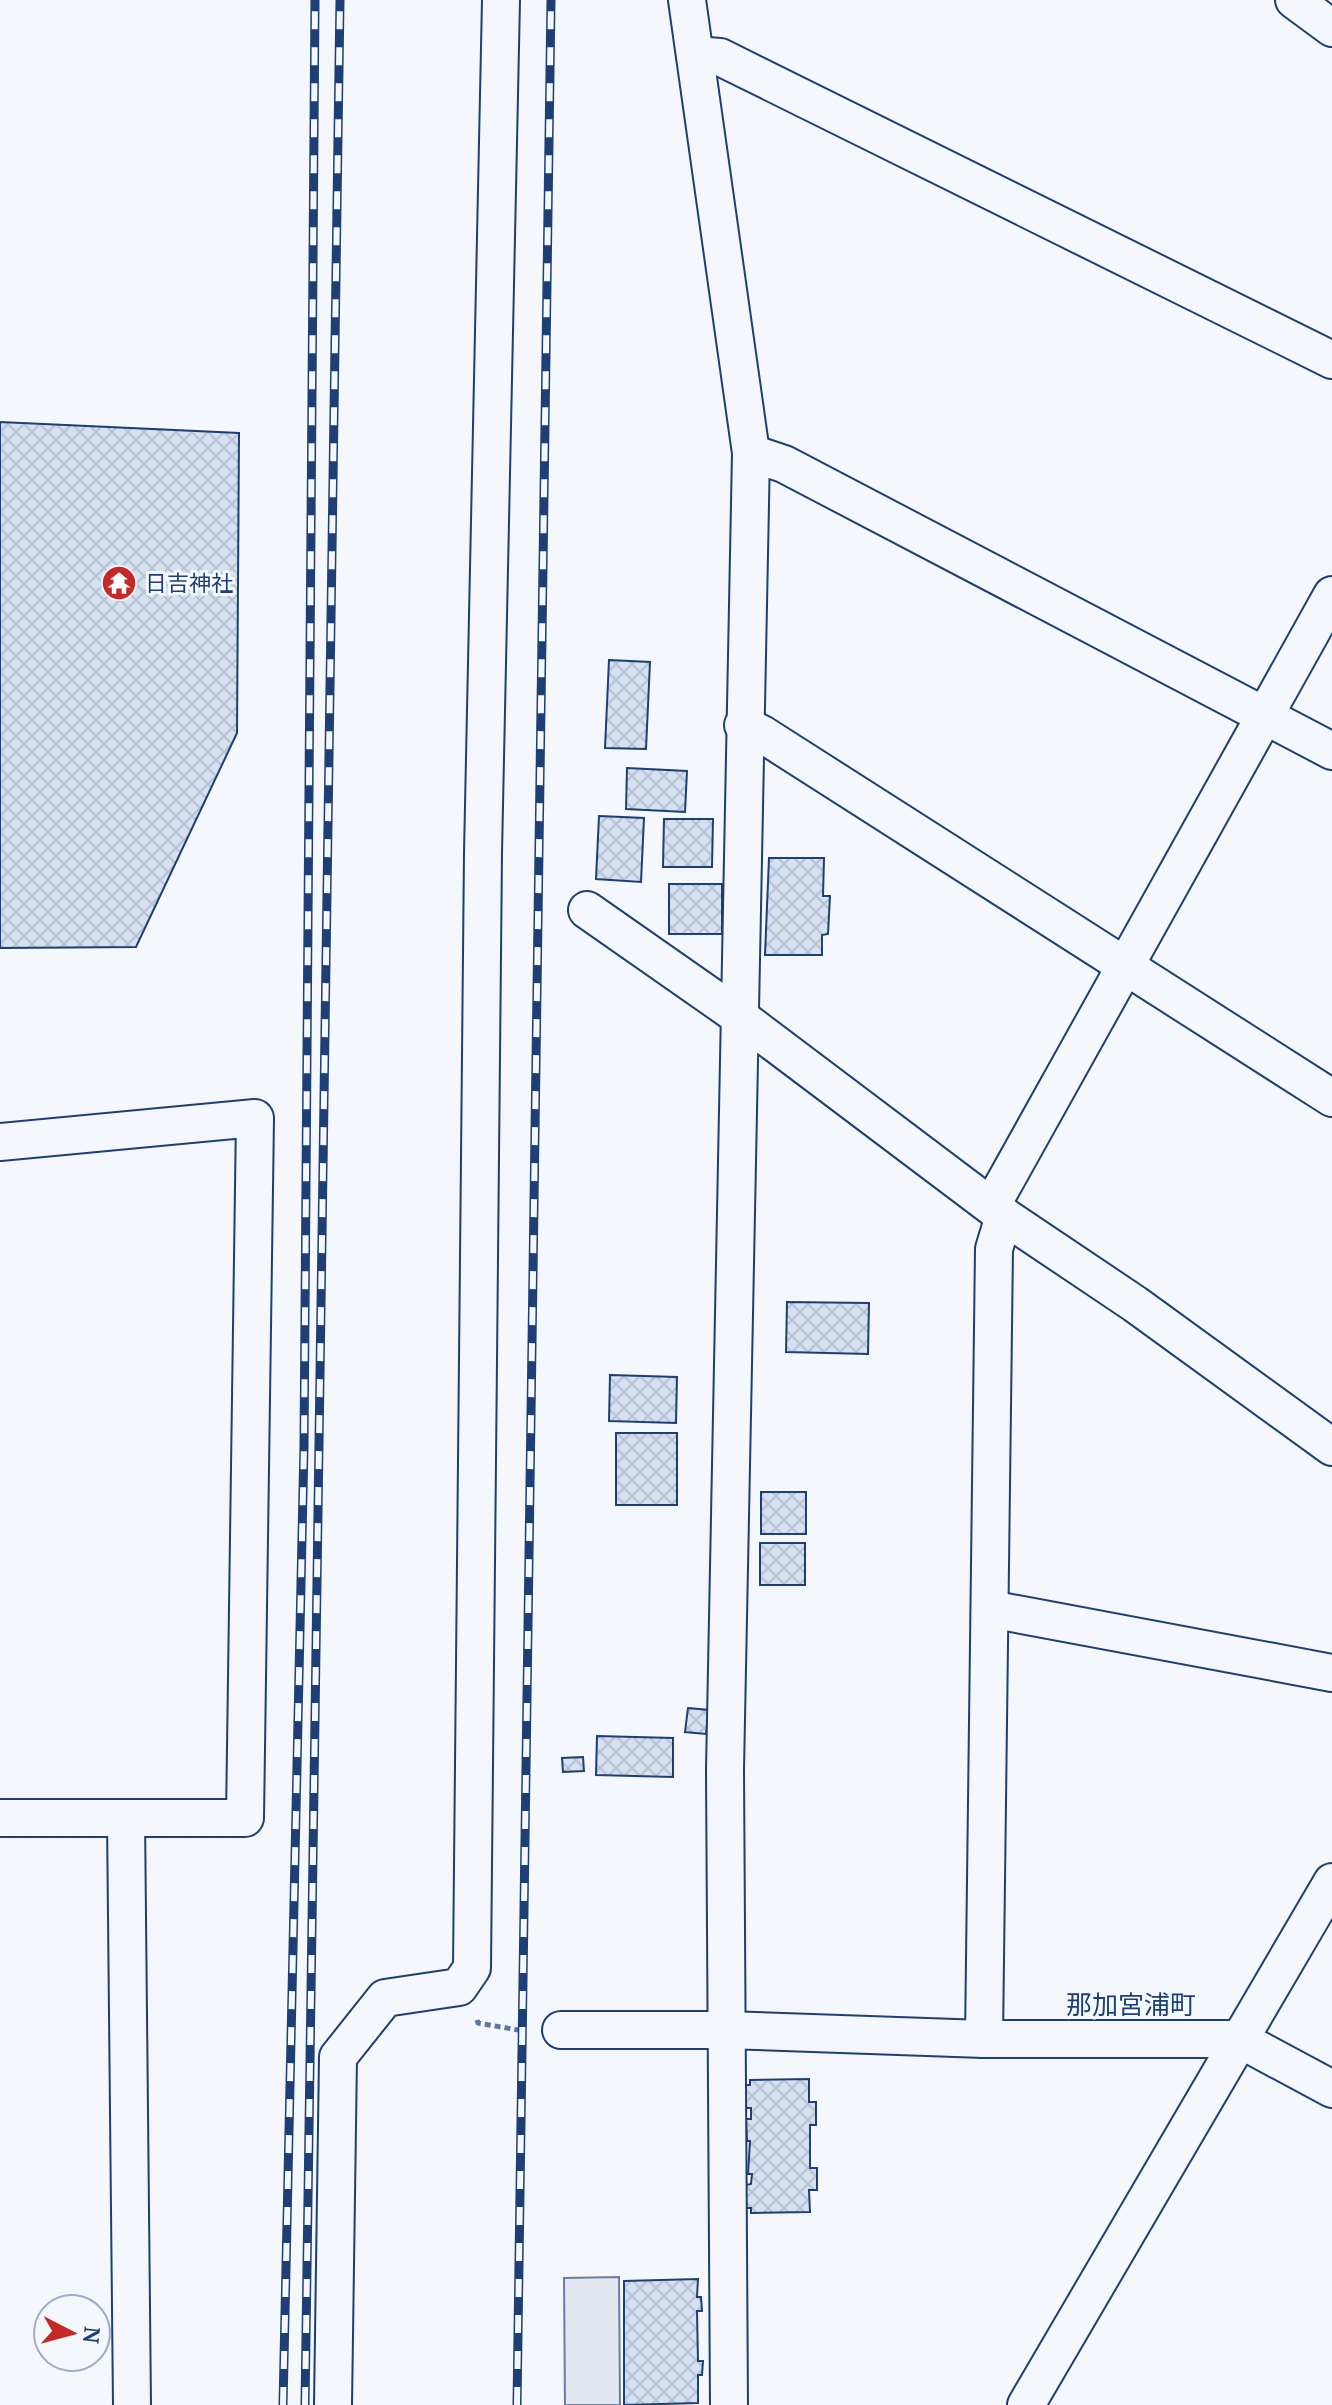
<svg xmlns="http://www.w3.org/2000/svg" width="1332" height="2405" viewBox="0 0 1332 2405" font-family="'PT Serif','Noto Sans JP',serif">
	<style>
		.parking { fill: #e3e8f0; stroke: #687fa3; stroke-width: 2 }
		.building { fill: url(#building-cross-hatch); stroke: #1d3f73; stroke-width: 2 }
		.lines { fill: none; stroke-linecap: round; stroke-linejoin: round }
		.street-casing { stroke: #1d3f73; stroke-width: 40 }
		.path { stroke: #5e769c; stroke-width: 5; stroke-dasharray: 6 4; stroke-linecap: butt }
		.street { stroke: #f4f7fb; stroke-width: 36 }
		.rail-casing { stroke: #1d3f73; stroke-width: 9 }
		.rail { stroke: #f4f7fb; stroke-width: 6; stroke-dasharray: 18; stroke-linecap: butt }
		.labels { text-anchor: middle; stroke-width: 6; stroke-linejoin: round; paint-order: stroke }
		.poi-label { font-size: 22px; fill: #1d3f73; stroke: #f4f7fb; text-anchor: start }
		.quarter-label { font-size: 26px; fill: #1d3f73; stroke: #f4f7fb }
	</style>
	<defs>
		<pattern id="building-cross-hatch" width="8" height="8" patternUnits="userSpaceOnUse" patternTransform="scale(2)"><rect width="8" height="8" fill="#d5e0f0"/><path d="M0 0l8 8M0 8l8-8" fill="none" stroke="#b6c1d1"/></pattern>
	</defs>
	<rect width="100%" height="100%" fill="#f4f7fb"/>
	<polygon class="parking" points="619,2277 620,2405 565,2405 564,2278"/>
	<g class="building">
		<polygon points="0,422 239,433 237,733 136,947 0,948"/>
		<polygon points="609,660 650,662 646,749 605,748"/>
		<polygon points="627,768 687,771 685,812 626,809"/>
		<polygon points="599,816 644,818 641,882 596,879"/>
		<polygon points="664,819 713,819 712,867 663,867"/>
		<polygon points="769,858 824,858 823,896 830,896 828,934 822,935 822,955 765,955"/>
		<rect x="669" y="884" width="53" height="50"/>
		<polygon points="787,1302 869,1303 868,1354 786,1352"/>
		<polygon points="610,1375 677,1377 676,1423 609,1421"/>
		<rect x="616" y="1433" width="61" height="72"/>
		<rect x="761" y="1492" width="45" height="42"/>
		<rect x="760" y="1543" width="45" height="42"/>
		<polygon points="688,1708 709,1710 706,1734 685,1732"/>
		<polygon points="597,1736 673,1738 673,1777 596,1775"/>
		<polygon points="583,1757 584,1771 563,1772 562,1758"/>
		<polygon points="809,2079 809,2102 816,2102 816,2125 810,2125 810,2168 817,2168 817,2190 809,2190 810,2212 751,2213 751,2208 746,2208 746,2185 751,2184 752,2174 748,2174 750,2141 747,2141 746,2119 751,2119 751,2108 746,2108 745,2085 750,2085 750,2080"/>
		<polygon points="698,2279 697,2297 701,2297 702,2311 697,2311 698,2361 703,2361 702,2375 698,2375 698,2403 624,2405 624,2281"/>
	</g>
	<g class="lines">
		<g class="street-casing">
			<g id="street">
				<polyline points="687,0 751,453 725,1770 729,2405"/>
				<polyline points="1294,0 1332,28"/>
				<polyline points="695,55 720,57 1332,360"/>
				<polyline points="751,453 784,464 1332,751"/>
				<polyline points="743,725 762,734 1332,1098"/>
				<polyline points="587,910 740,1017 1004,1216 1135,1304 1332,1447"/>
				<polyline points="0,1142 255,1118 245,1818 0,1818"/>
				<polyline points="992,1205 1332,595"/>
				<polyline points="990,1609 1332,1673"/>
				<polyline points="126,1818 132,2405"/>
				<polyline points="561,2030 725,2030 984,2039 1239,2039 1332,2089"/>
				<polyline points="984,2039 994,1249 1004,1216"/>
				<polyline points="333,2405 338,2057 385,1998 459,1987 472,1968 483,853 501,0"/>
				<polyline points="1026,2405 1332,1882"/>
			</g>
		</g>
		<polyline class="path" points="477,2020 478,2023 524,2031"/>
		<use href="#street" class="street"/>
		<g class="rail-casing">
			<g id="rail">
				<polyline points="283,2405 304,1446 315,0"/>
				<polyline points="305,2405 340,0"/>
				<polyline points="517,2405 551,0"/>
			</g>
		</g>
		<use href="#rail" class="rail"/>
	</g>
	<defs>
		<g id="temple-disc" transform="scale(1.8)"><circle r="9.5" fill="#c62828" stroke="#f4f7fb"/><path d="M0-6L5-2H3V0L6.5 2.5H4V6H1.5V3h-3V6H-4V2.5H-6.5L-3 0V-2H-5Z" fill="#fff"/></g>
	</defs>
	<g fill-rule="evenodd">
		<use href="#temple-disc" x="119" y="583"/>
	</g>
	<g class="labels">
		<g class="poi-label">
			<text x="145" y="591">日吉神社</text>
		</g>
		<g class="quarter-label">
			<text x="1131" y="2014">那加宮浦町</text>
		</g>
	</g>
	<g transform="translate(72 2333) rotate(96)"><circle r="38" fill="#f4f7fb" stroke="#9eadc5" stroke-width="2"/>
	<path d="M0-6L14 30L0 20L-14 30Z" fill="#c62828"/>
	<text y="-12" font-size="22" font-weight="bold" text-anchor="middle" fill="#1d3f73">N</text>
	</g>
</svg>
